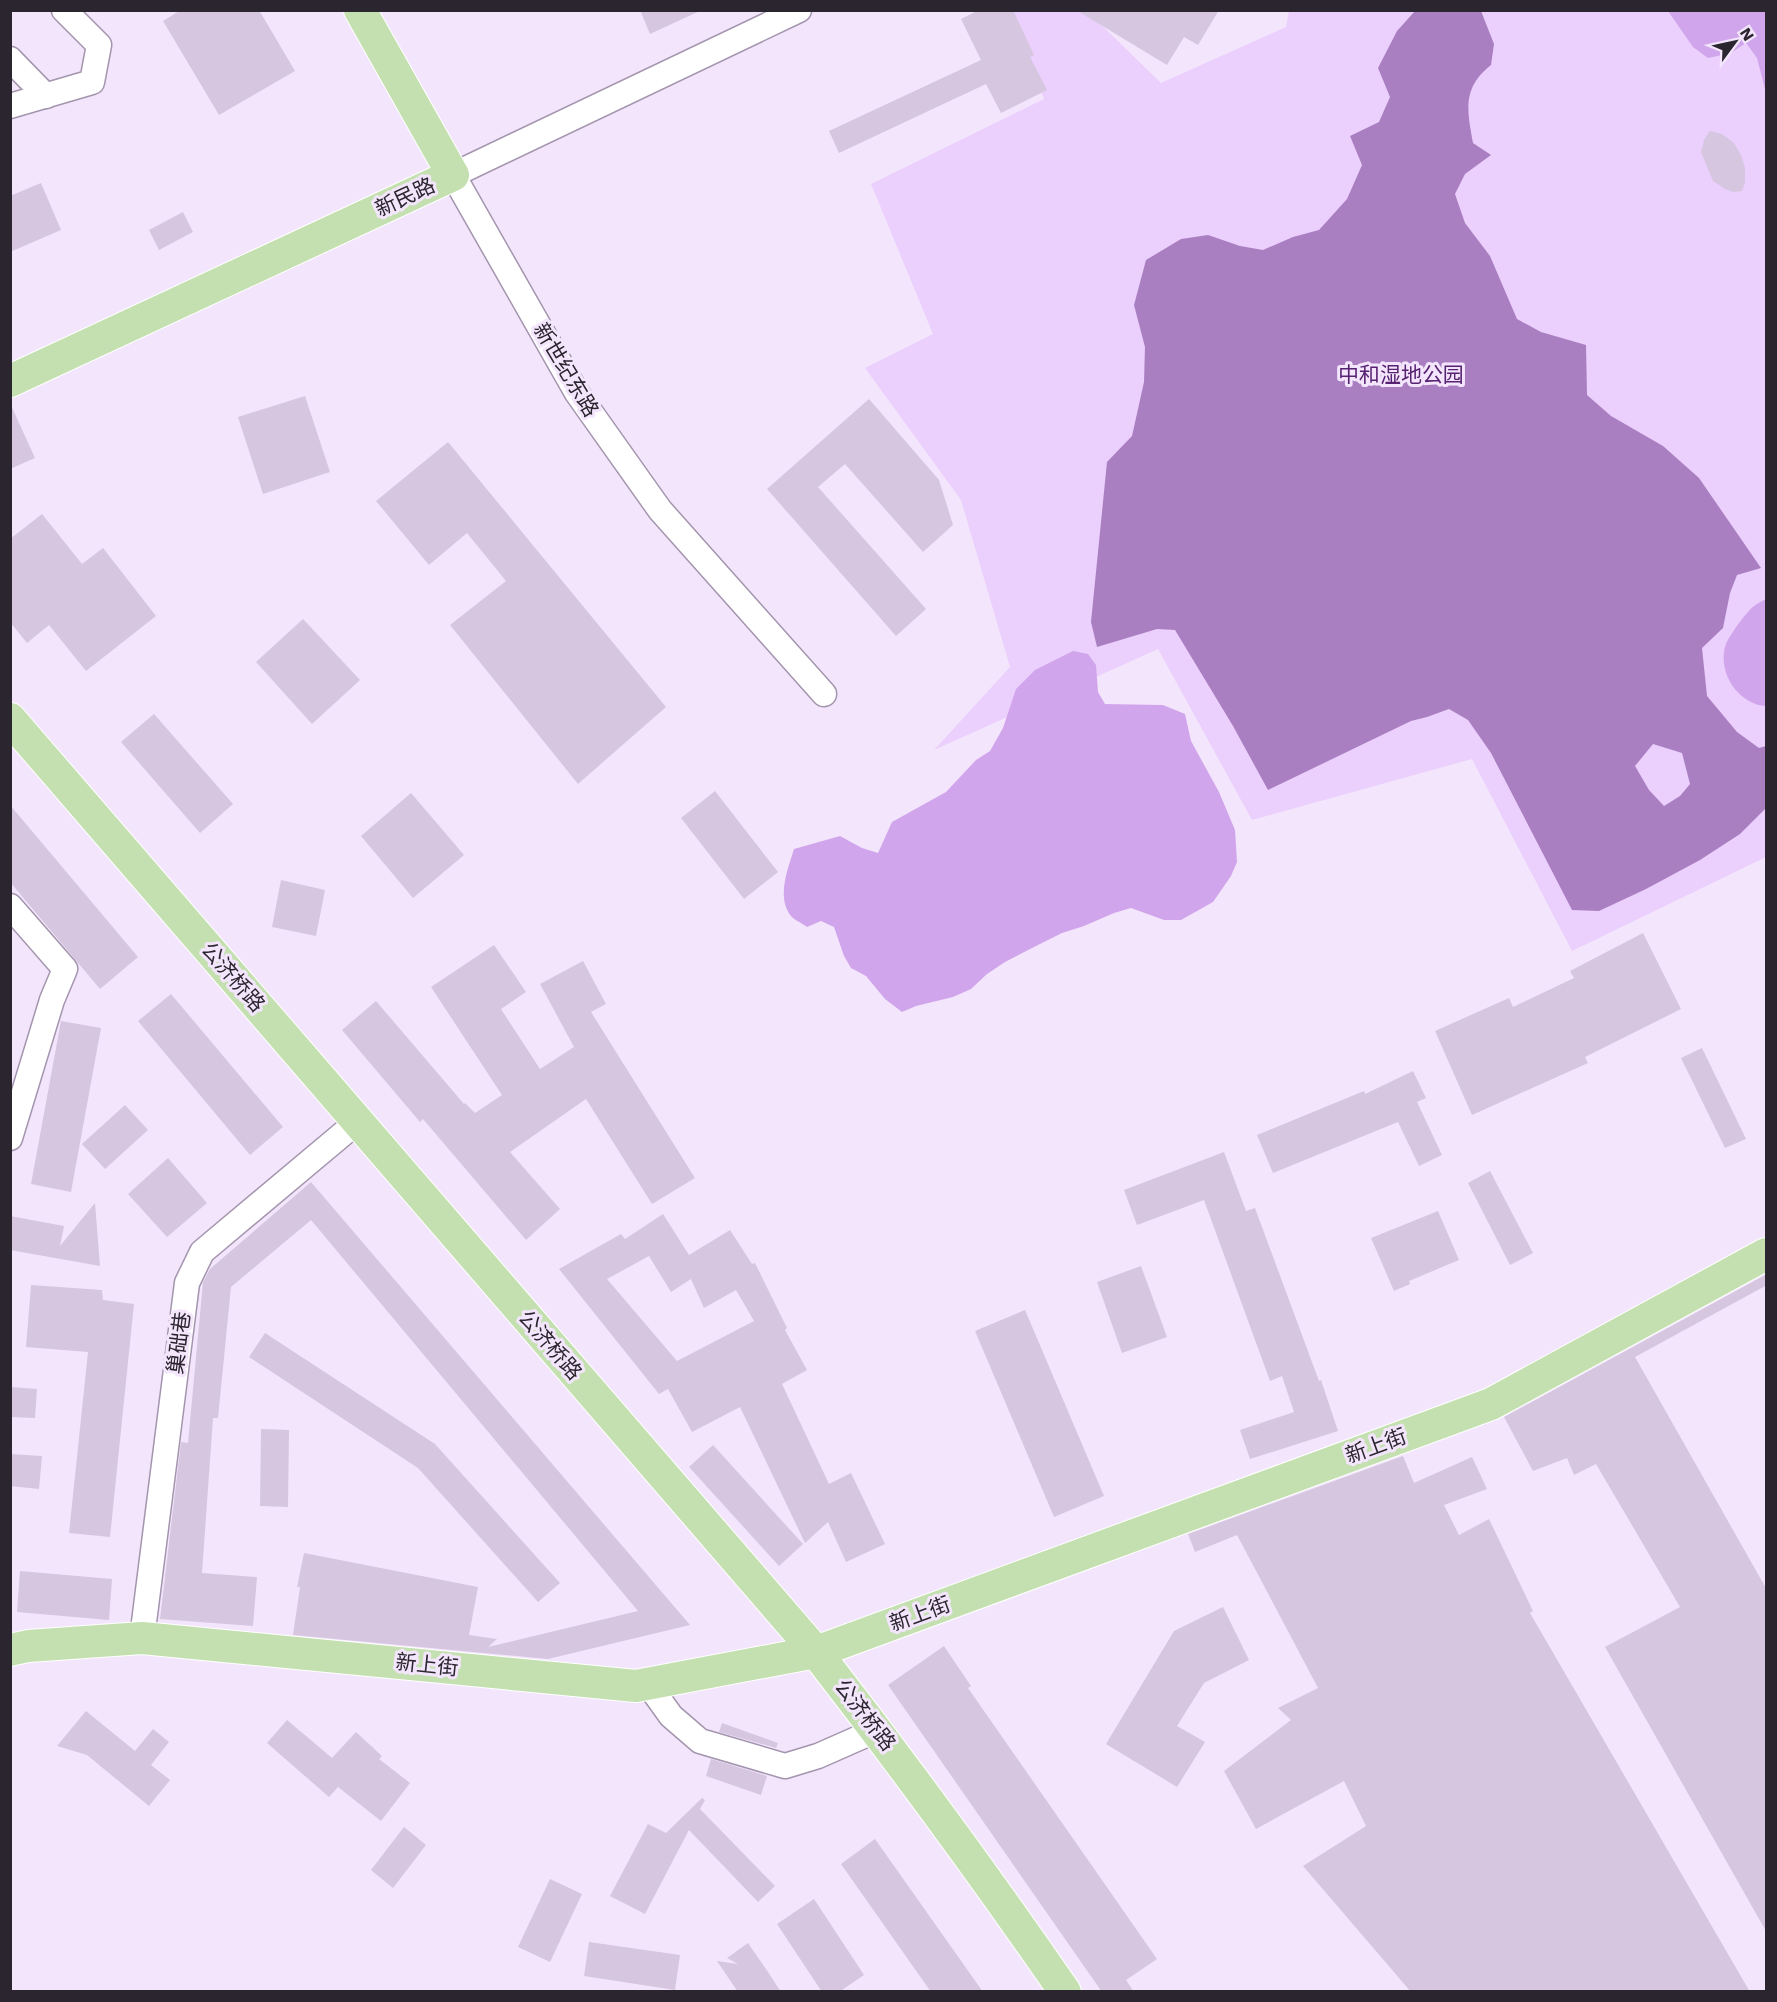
<svg xmlns="http://www.w3.org/2000/svg" width="1777" height="2002" viewBox="0 0 1777 2002" font-family="'Work Sans','Noto Sans SC',sans-serif">
	<style>
		.green { fill: #ebcffc }
		.forest { fill: #d1a5eb }
		.water { fill: #a97fc1; fill-rule: evenodd }
		.building { fill: #d6c6e0; fill-rule: evenodd }
		.lines { fill: none; stroke-linecap: round; stroke-linejoin: round }
		.minor-casing { stroke: #a495ae; stroke-width: 27 }
		.major-casing { stroke: #fff; stroke-width: 34 }
		.minor { stroke: #fff; stroke-width: 24 }
		.major { stroke: #c5e0b0; stroke-width: 32 }
		.labels { text-anchor: middle; stroke-width: 6; stroke-linejoin: round; paint-order: stroke }
		.street-label { font-size: 21px; fill: #2b252f; stroke: #f3e6fc }
		.park-label { font-size: 21px; fill: #582272; stroke: #f3e6fc }
	</style>
	<rect width="100%" height="100%" fill="#f3e6fc"/>
	<polygon class="green" points="1012,11 1087,11 1161,83 1286,27 1289,11 1766,11 1766,857 1572,951 1472,759 1252,820 1158,649 934,750 1010,667 961,500 865,368 933,334 871,184 1044,99"/>
	<g class="forest">
		<polygon points="1668,11 1766,11 1766,93 1757,58 1746,43 1731,53 1708,58 1693,47"/>
		<path d="M 1766,599 L 1766,706 C 1739,705 1716,672 1726,644 C 1729,636 1747,611 1754,606 C 1758,603 1762,601 1766,599 Z"/>
		<path d="M 1073,651 L 1088,654 L 1096,665 L 1098,692 L 1105,704 L 1163,705 L 1185,714 L 1191,741 L 1219,792 L 1235,830 L 1237,862 L 1231,876 L 1213,902 L 1181,920 L 1164,920 L 1131,908 L 1114,913 L 1084,926 L 1062,933 L 1038,945 L 1005,962 L 987,974 L 971,989 L 953,997 L 916,1006 L 902,1012 L 885,999 L 866,976 L 851,968 L 844,956 L 834,927 L 821,921 L 807,927 C 802,923 794,920 791,916 C 776,897 788,869 794,849 L 840,836 L 862,848 L 878,853 L 892,822 L 946,792 L 976,760 L 990,751 L 1003,728 L 1016,689 L 1035,670 Z"/>
	</g>
	<path class="water" d="M 1415,11 L 1481,11 L 1494,44 L 1491,65 C 1462,88 1467,110 1473,143 L 1491,155 L 1465,174 L 1455,194 L 1465,223 L 1490,256 L 1517,319 L 1541,332 L 1586,345 L 1587,395 L 1611,416 L 1663,446 L 1699,478 L 1761,568 L 1737,575 L 1730,593 L 1723,628 L 1702,648 L 1707,696 L 1737,732 L 1759,748 L 1766,746 L 1766,808 L 1740,834 L 1700,860 L 1646,889 L 1599,911 L 1572,910 L 1491,753 L 1468,720 L 1449,709 L 1427,717 L 1411,721 L 1268,790 L 1233,726 L 1175,630 L 1157,629 L 1097,647 L 1091,622 L 1107,462 L 1132,436 L 1144,382 L 1145,347 L 1134,305 L 1146,260 L 1181,239 L 1208,235 L 1240,246 L 1263,250 L 1293,237 L 1319,230 L 1347,199 L 1362,165 L 1350,136 L 1379,122 L 1390,97 L 1378,68 L 1397,31 ZM 1653,744 L 1682,753 L 1690,784 L 1680,796 L 1664,806 L 1649,790 L 1635,766 Z"/>
	<g class="building">
		<polygon points="181,10 259,10 295,71 219,115 163,21"/>
		<polygon points="640,10 702,10 650,34"/>
		<polygon points="979,10 1013,10 1034,55 1030,57 1047,90 1001,113 986,84 839,153 829,131 981,60 961,19"/>
		<polygon points="1076,10 1219,10 1198,45 1184,37 1167,65"/>
		<polygon points="1710,131 1722,134 1734,143 1741,155 1745,168 1745,182 1742,191 1733,192 1725,189 1713,181 1701,152 1704,140"/>
		<polygon points="41,183 61,230 10,252 10,196"/>
		<polygon points="183,212 193,232 159,250 149,230"/>
		<polygon points="305,396 330,472 263,494 238,417"/>
		<polygon points="869,399 939,480 953,525 923,552 845,464 818,487 926,609 896,636 767,489"/>
		<polygon points="10,403 35,458 10,469"/>
		<polygon points="448,442 666,707 578,784 450,625 506,581 467,533 429,565 376,501"/>
		<polygon points="42,514 82,564 103,548 156,616 86,671 49,625 27,643 10,622 10,539"/>
		<polygon points="303,619 360,680 312,724 256,662"/>
		<polygon points="154,714 233,804 200,833 121,742"/>
		<polygon points="715,791 778,872 744,899 681,818"/>
		<polygon points="411,793 464,855 413,898 361,836"/>
		<polygon points="10,805 138,957 100,989 10,882"/>
		<polygon points="281,880 325,890 316,936 272,927"/>
		<polygon points="1643,933 1681,1009 1585,1057 1588,1063 1472,1115 1435,1031 1509,998 1513,1007 1574,978 1570,971"/>
		<polygon points="494,945 526,992 501,1009 540,1069 574,1047 540,984 583,961 606,1004 591,1012 695,1178 652,1204 586,1099 510,1152 560,1209 526,1240 423,1119 420,1122 342,1030 376,1001 464,1104 465,1103 475,1113 502,1095 431,987"/>
		<polygon points="171,994 283,1127 250,1155 138,1021"/>
		<polygon points="61,1021 101,1028 71,1192 31,1184"/>
		<polygon points="1702,1048 1746,1139 1725,1148 1681,1058"/>
		<polygon points="1413,1071 1426,1098 1417,1102 1442,1155 1419,1166 1398,1122 1273,1173 1257,1135 1364,1091 1365,1094"/>
		<polygon points="125,1105 148,1130 105,1169 82,1144"/>
		<polygon points="1224,1152 1246,1211 1255,1208 1319,1381 1321,1380 1338,1431 1250,1459 1240,1430 1294,1412 1282,1376 1270,1381 1204,1200 1137,1225 1124,1190"/>
		<polygon points="168,1158 207,1203 167,1237 128,1194"/>
		<polygon points="1490,1171 1533,1253 1510,1265 1468,1183"/>
		<polygon points="311,1182 690,1625 548,1659 293,1635 300,1587 297,1587 304,1553 478,1587 469,1635 497,1639 488,1647 638,1611 311,1220 231,1287 218,1418 213,1418 202,1573 257,1577 253,1626 160,1619 181,1442 188,1443 203,1282 210,1269"/>
		<polygon points="95,1203 100,1266 10,1250 10,1216 64,1226 60,1246"/>
		<polygon points="1438,1211 1459,1260 1409,1281 1410,1284 1394,1291 1371,1238"/>
		<path d="M 663,1214 L 689,1255 L 730,1230 L 752,1264 L 755,1263 L 787,1328 L 785,1330 L 807,1370 L 782,1384 L 829,1484 L 851,1473 L 885,1544 L 846,1562 L 828,1522 L 805,1543 L 740,1407 L 692,1432 L 668,1389 L 659,1394 L 559,1269 L 621,1234 L 625,1239 ZM 649,1256 L 671,1292 L 691,1279 L 704,1308 L 736,1290 L 754,1321 L 677,1361 L 607,1279 Z"/>
		<polygon points="1141,1266 1167,1337 1122,1353 1097,1282"/>
		<polygon points="1767,1274 1767,1285 1635,1357 1767,1590 1767,1933 1605,1647 1680,1607 1596,1464 1574,1475 1567,1458 1533,1471 1504,1417"/>
		<polygon points="31,1285 102,1290 103,1300 134,1304 110,1537 69,1533 88,1352 26,1347"/>
		<polygon points="1025,1310 1104,1496 1054,1517 975,1331"/>
		<polygon points="265,1333 435,1444 560,1583 538,1602 418,1468 249,1357"/>
		<polygon points="10,1387 37,1389 35,1418 10,1417"/>
		<polygon points="261,1429 289,1430 288,1507 260,1506"/>
		<polygon points="713,1445 803,1544 779,1566 689,1467"/>
		<polygon points="10,1454 42,1456 39,1489 10,1486"/>
		<polygon points="1403,1456 1414,1483 1472,1457 1487,1489 1444,1505 1459,1535 1489,1519 1533,1611 1530,1613 1750,1992 1411,1992 1303,1866 1366,1826 1344,1781 1256,1829 1224,1771 1291,1720 1278,1708 1318,1688 1237,1535 1195,1552 1188,1534"/>
		<polygon points="20,1571 112,1579 109,1620 17,1612"/>
		<polygon points="1223,1607 1249,1660 1204,1683 1177,1726 1205,1742 1177,1787 1106,1744 1174,1631"/>
		<polygon points="944,1646 971,1686 968,1688 1157,1959 1126,1980 1134,1992 1102,1992 888,1685"/>
		<polygon points="86,1711 135,1751 153,1729 169,1742 151,1765 170,1780 149,1806 87,1755 57,1746"/>
		<polygon points="287,1720 332,1758 356,1732 382,1756 379,1759 410,1783 381,1821 338,1787 329,1797 267,1743"/>
		<polygon points="722,1723 778,1743 776,1748 719,1732"/>
		<polygon points="711,1759 767,1776 761,1795 706,1776"/>
		<polygon points="702,1798 705,1800 700,1809 775,1886 758,1902 689,1830 645,1914 610,1896 648,1824 666,1833"/>
		<polygon points="404,1827 426,1845 393,1888 371,1870"/>
		<polygon points="875,1839 983,1992 931,1992 841,1864"/>
		<polygon points="550,1879 582,1894 550,1962 518,1947"/>
		<polygon points="814,1899 864,1975 839,1992 822,1992 777,1924"/>
		<polygon points="589,1942 680,1955 675,1990 584,1976"/>
		<polygon points="748,1943 768,1972 781,1992 738,1992 717,1961 738,1964 727,1958"/>
	</g>
	<g class="lines">
		<g class="minor-casing">
			<g id="minor">
				<polyline points="799,10 453,175 577,393 660,510 824,694"/>
				<polyline points="10,59 46,96"/>
				<polyline points="10,106 92,82 99,45 64,10"/>
				<polyline points="10,906 65,969 52,1000 10,1138"/>
				<polyline points="142,1638 187,1283 202,1252 357,1122"/>
				<polyline points="648,1684 671,1716 700,1741 785,1766 818,1756 877,1730"/>
			</g>
		</g>
		<g class="major-casing">
			<g id="major">
				<polyline points="10,381 453,175 360,10"/>
				<path d="M 10,719 L 816,1652 C 902,1763 985,1876 1065,1992"/>
				<polyline points="10,1650 28,1646 142,1638 636,1686 816,1652 1491,1404 1766,1254"/>
			</g>
		</g>
		<use href="#minor" class="minor"/>
		<use href="#major" class="major"/>
	</g>
	<g class="labels">
		<g class="street-label">
			<text transform="translate(405 197) rotate(-25)" y="7">新民路</text>
			<text transform="translate(566 370) rotate(59)" y="7">新世纪东路</text>
			<text transform="translate(233 977) rotate(49)" y="7">公济桥路</text>
			<text transform="translate(179 1343) rotate(-83)" y="7">巢础巷</text>
			<text transform="translate(550 1345) rotate(49)" y="7">公济桥路</text>
			<text transform="translate(1376 1446) rotate(-20)" y="7">新上街</text>
			<text transform="translate(920 1614) rotate(-20)" y="7">新上街</text>
			<text transform="translate(427 1665) rotate(6)" y="7">新上街</text>
			<text transform="translate(865 1715) rotate(52)" y="7">公济桥路</text>
		</g>
		<g class="park-label">
			<text x="1401" y="382">中和湿地公园</text>
		</g>
	</g>
	<rect width="1777" height="2002" fill="none" stroke="#2b252f" stroke-width="24"/>
	<g transform="translate(1735 42) rotate(57)" stroke="#f3e6fc" stroke-width="4.5" paint-order="stroke">
	<path d="M0-4.5L10 22L0 15L-10 22Z" fill="#2b252f"/>
	<text y="-9" font-size="16" font-weight="bold" text-anchor="middle" fill="#2b252f">N</text>
	</g>
</svg>
